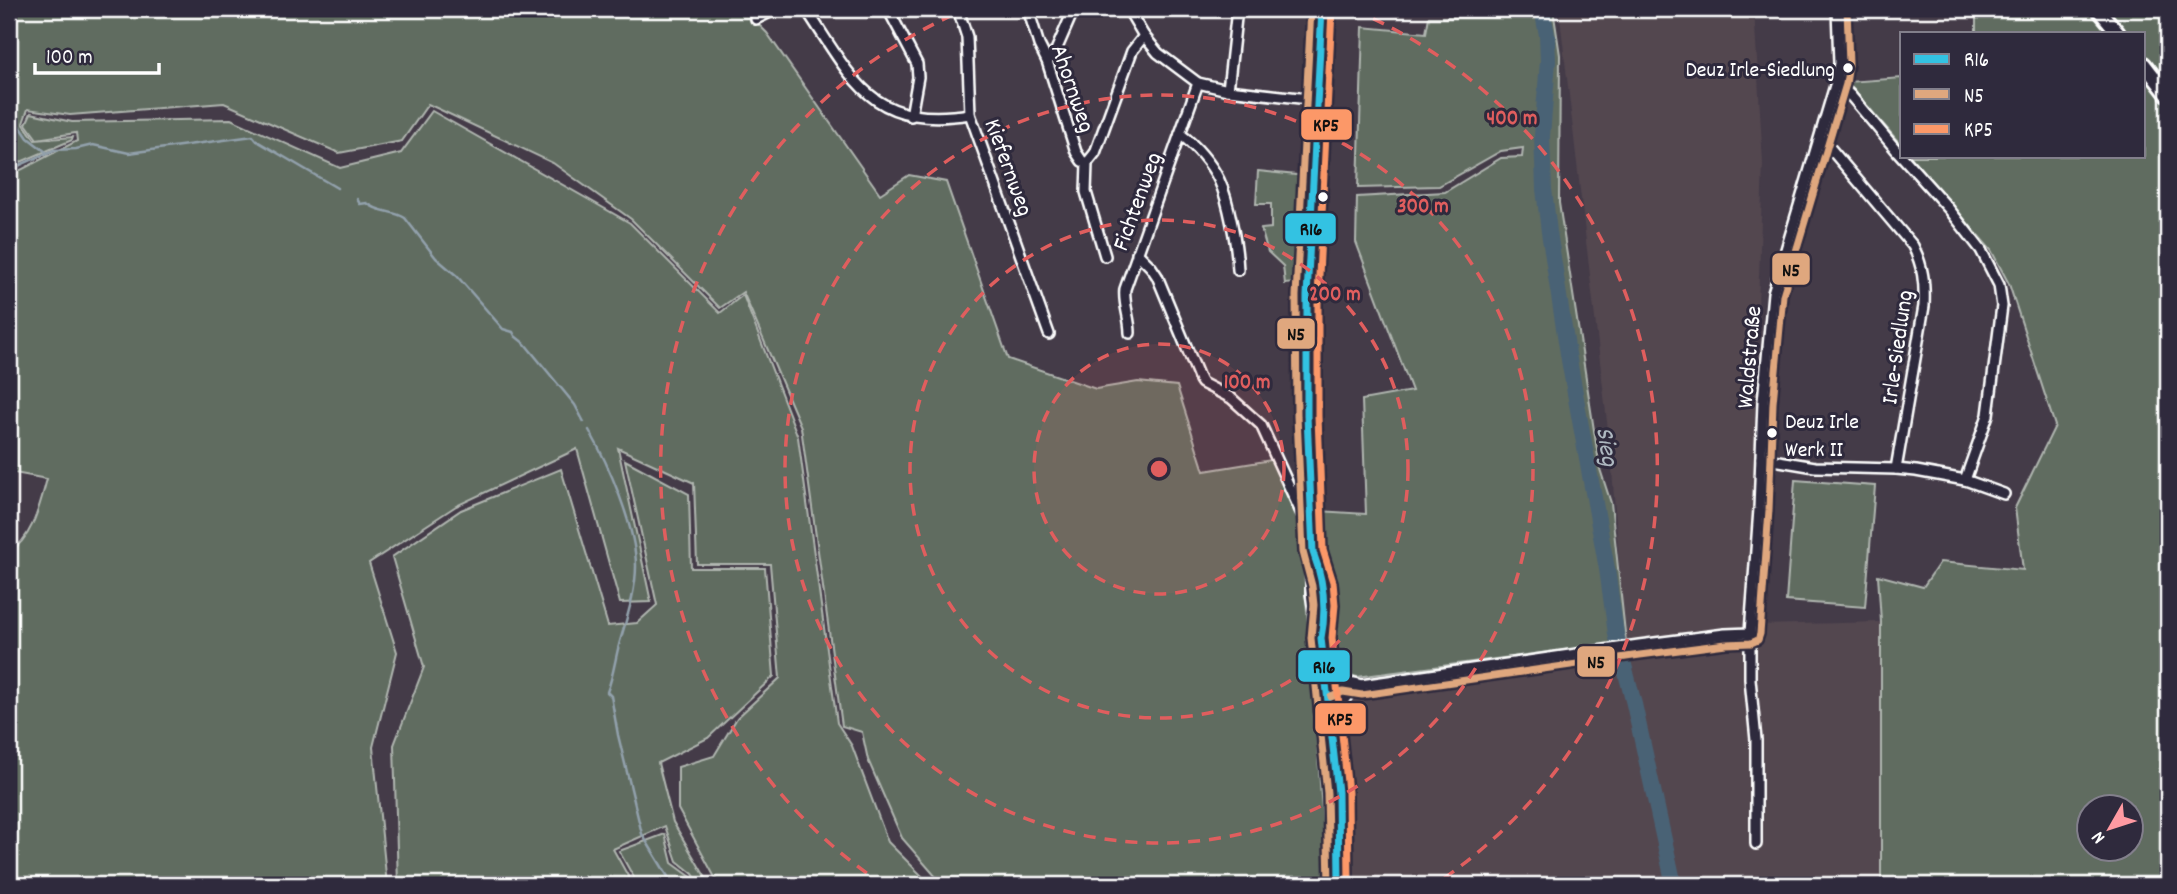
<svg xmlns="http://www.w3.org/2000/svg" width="2177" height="894" viewBox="0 0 2177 894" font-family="Dekko,sans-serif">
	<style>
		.built { fill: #534750 }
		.green { fill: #606c61; stroke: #b0b6b0; stroke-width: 2; fill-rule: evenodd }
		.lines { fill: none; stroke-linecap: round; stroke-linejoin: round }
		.stream { stroke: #92a1ac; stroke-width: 2.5 }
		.river { stroke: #4a6274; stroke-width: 16 }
		.street-casing { stroke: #fff; stroke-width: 14 }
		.secondary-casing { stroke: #fff; stroke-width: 18 }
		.street { stroke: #2f2a3d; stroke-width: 9 }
		.secondary { stroke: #2f2a3d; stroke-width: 12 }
		.bus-1-casing { stroke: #2f2a3d; stroke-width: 12 }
		.bus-2-casing { stroke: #2f2a3d; stroke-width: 12 }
		.bus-3-casing { stroke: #2f2a3d; stroke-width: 12 }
		.bus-1 { stroke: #33c2e2; stroke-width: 7 }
		.bus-2 { stroke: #dfa77e; stroke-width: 7 }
		.bus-3 { stroke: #fc9868; stroke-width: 7 }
		.ring { fill: none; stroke: #e05e5e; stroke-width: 3.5; stroke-dasharray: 12 9 }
		.bus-dot { fill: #fff; stroke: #2f2a3d; stroke-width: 2.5 }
		.labels { text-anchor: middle; stroke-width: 6; stroke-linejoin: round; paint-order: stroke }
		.bus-label { font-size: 22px; fill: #fff; stroke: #2f2a3d; text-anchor: end }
		.street-label { font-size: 24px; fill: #fff; stroke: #2f2a3d }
		.water-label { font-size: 26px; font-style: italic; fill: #aeb8c0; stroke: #2f2a3d }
		.centre { fill: #e05e5e; stroke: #2f2a3d; stroke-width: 3.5 }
		.ring-label { font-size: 21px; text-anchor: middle; font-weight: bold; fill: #e05e5e; stroke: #2f2a3d; stroke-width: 6; stroke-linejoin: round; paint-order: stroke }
		.line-badge { stroke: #2f2a3d; stroke-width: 2.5 }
		.pale-badge-label { font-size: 19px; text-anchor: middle; font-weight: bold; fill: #111 }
	</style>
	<rect width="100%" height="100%" fill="#443b48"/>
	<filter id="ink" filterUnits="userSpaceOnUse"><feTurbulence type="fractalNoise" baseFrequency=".0143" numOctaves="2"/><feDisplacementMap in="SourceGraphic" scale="14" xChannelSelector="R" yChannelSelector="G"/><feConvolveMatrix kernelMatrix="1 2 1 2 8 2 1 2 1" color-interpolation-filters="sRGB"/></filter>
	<g filter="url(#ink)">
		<polygon class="built" points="1559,9 1754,9 1763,163 1755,391 1758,625 1881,622 1881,885 1351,885 1342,697 1626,657 1611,456"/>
		<g class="green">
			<polygon points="9,9 748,9 752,18 767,33 880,194 909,175 946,182 1008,359 1096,389 1138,382 1177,386 1204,471 1271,460 1300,518 1327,877 1326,885 943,885 902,838 868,760 862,732 842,726 801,427 743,292 720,308 631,219 553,163 428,104 402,141 339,153 224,103 70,115 28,109 23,123 35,140 73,137 72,140 9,167"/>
			<polygon points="1524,9 1553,9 1560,55 1559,203 1600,469 1611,503 1626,642 1357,677 1337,671 1333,652 1319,511 1366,514 1362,400 1412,391 1356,242 1357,197 1445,192 1501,158 1522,157 1523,148 1501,151 1439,186 1358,188 1363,27 1426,33 1429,17 1524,17"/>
			<path d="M 1976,9 L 2168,9 L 2168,885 L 1881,885 L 1881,622 L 1878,575 L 1923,587 L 1940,562 L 2023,570 L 2015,508 L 2055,426 L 2009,284 L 1991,250 L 1910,156 L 2144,156 L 2144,33 L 1976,33 ZM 2090,806 L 2132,806 L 2132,848 L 2090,848 Z"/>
			<polygon points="1902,78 1902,146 1847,82"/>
			<path d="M 432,111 L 630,223 L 720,313 L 743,295 L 798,437 L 837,723 L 852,746 L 888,842 L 931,885 L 719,885 L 678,809 L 678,767 L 714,756 L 737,718 L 780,678 L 770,564 L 697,564 L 694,483 L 618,448 L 651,602 L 620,603 L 577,449 L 456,506 L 369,563 L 397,652 L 373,747 L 387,885 L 9,885 L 9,552 C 33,539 40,503 47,479 L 9,472 L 9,176 L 77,141 L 76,133 L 37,139 L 26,124 L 31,113 L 72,122 L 231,119 L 340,168 L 401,153 Z"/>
			<polygon points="1258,171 1306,176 1295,283 1285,284 1283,266 1268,252 1261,229 1271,228 1271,204 1256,204"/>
			<polygon points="625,460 689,494 691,568 765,568 774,676 708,738 658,763 673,822 710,885 700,885 693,874 677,861 665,826 613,849 633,885 398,885 394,745 424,667 392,557 461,510 561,469 608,626 637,623 657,605"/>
			<polygon points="1795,480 1875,486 1865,607 1786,601"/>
			<polygon points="665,834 672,863 691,877 695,885 638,885 619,851"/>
		</g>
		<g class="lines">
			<g class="stream">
				<polyline points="9,116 22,129 28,138 46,152"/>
				<polyline points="9,170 54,150 76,149 93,145 129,153 253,136 257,141 337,188"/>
				<path d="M 357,199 L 360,204 L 367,203 C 378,213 393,210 405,218 L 436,258 L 457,276 L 503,329 L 513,332 L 515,336 L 525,344 L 575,405 L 584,422"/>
				<path d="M 589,430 C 608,463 636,528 636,566 C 636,592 626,620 619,645 C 615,660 613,677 607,692 L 611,696 L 618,735 L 642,834 L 673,885"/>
			</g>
			<polyline class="river" points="1542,9 1547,35 1548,61 1542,136 1544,189 1549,232 1569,360 1607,569 1616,634 1634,704 1674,885"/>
			<g class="street-casing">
				<g id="street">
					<path d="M 806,9 C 854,81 871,129 970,114"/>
					<polyline points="888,9 917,64 918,77 911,116"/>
					<polyline points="958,9 967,37 970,114 1049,334"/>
					<polyline points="1028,9 1039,45 1047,61 1076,152 1082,161 1087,163 1086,192 1105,256"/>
					<polyline points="1128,9 1144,36 1158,53 1198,83 1228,90 1317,100"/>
					<polyline points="756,19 776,9"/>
					<polyline points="1047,61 1054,55 1074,9"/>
					<polyline points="1836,82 1850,95 1898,152 1949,209 1981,250 1999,285 2002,306 1988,415 1965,480"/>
					<polyline points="1228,90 1237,9"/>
					<path d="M 1180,134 C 1195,145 1211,163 1219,180 C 1229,201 1237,246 1238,270"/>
					<path d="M 1820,141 L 1830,148 L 1913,246 C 1923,266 1925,283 1924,306 L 1896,469"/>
					<polyline points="1087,163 1095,153 1132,51 1144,36"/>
					<polyline points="1137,253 1151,267 1157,276 1200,380 1202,383 1231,398 1261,425 1305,521 1312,527"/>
					<path d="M 1130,333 C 1130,317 1123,304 1125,289 L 1198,83"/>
					<polyline points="1761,458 1815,467 1896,469 1916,471 1965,480 2004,494"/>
					<polyline points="1750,633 1750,679 1756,740 1756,844"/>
					<path d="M 1326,688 C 1339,692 1348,692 1361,685 L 1639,645 L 1725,634 L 1750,633 L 1759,509 L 1763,402 L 1773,293 L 1836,82 L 1839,63 L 1837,9"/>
					<path d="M 1326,688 C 1338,680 1346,680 1361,685"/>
					<polyline points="1334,729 1338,709 1352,689"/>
				</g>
			</g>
			<g class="secondary-casing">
				<g id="secondary">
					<polyline points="1322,9 1307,278 1307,416 1313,552 1313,594 1321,638 1336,779 1339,824 1339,885"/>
					<polyline points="2098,9 2118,33"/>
					<polyline points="2144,64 2168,95"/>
					<path d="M 1315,556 C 1324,580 1329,606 1323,631"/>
				</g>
			</g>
			<use href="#street" class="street"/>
			<use href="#secondary" class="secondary"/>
			<g class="bus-1-casing">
				<path id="bus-1" d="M 1322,9 L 1307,296 L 1307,416 L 1313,552 C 1324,581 1327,608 1321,638 L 1338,792 L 1339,885"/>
			</g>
			<g class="bus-2-casing">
				<g id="bus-2">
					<polyline points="1311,9 1296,296 1297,416 1303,552 1312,586 1314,605 1311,638 1327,793 1329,885"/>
					<polyline points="1331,697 1343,692 1362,695 1640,655 1726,644 1751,643 1758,640 1760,634 1769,510 1773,403 1783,295 1846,84 1849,64 1847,9"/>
				</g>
			</g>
			<g class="bus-3-casing">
				<polyline id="bus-3" points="1332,10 1318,296 1318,416 1323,550 1333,582 1335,605 1332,638 1348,792 1349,885"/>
			</g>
			<use href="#bus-1" class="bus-1"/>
			<use href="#bus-2" class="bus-2"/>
			<use href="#bus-3" class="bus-3"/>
		</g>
	</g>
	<circle cx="1159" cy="469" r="125" fill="#e05e5e" fill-opacity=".12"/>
	<g class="ring">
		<circle cx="1159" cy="469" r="125"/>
		<circle cx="1159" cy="469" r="249"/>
		<circle cx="1159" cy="469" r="374"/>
		<path d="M884 885A499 499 0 0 1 964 10M1354 10A499 499 0 0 1 1434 885"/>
	</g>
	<g class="bus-dot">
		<circle cx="1848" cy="68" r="6"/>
		<circle cx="1323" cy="197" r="6"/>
		<circle cx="1772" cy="433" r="6"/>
	</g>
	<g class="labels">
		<g class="bus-label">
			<text x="1835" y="76">Deuz Irle-Siedlung</text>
			<text x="1785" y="428" text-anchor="start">Deuz Irle<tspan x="1785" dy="28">Werk II</tspan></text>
		</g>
		<g class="street-label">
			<text transform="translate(1074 88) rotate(71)" y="8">Ahornweg</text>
			<text transform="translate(1010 167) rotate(70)" y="8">Kiefernweg</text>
			<text transform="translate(1136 201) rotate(-70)" y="8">Fichtenweg</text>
			<text transform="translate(1896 347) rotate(-82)" y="8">Irle-Siedlung</text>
			<text transform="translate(1748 357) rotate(-85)" y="8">Waldstraße</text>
		</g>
		<g class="water-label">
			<text transform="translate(1609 446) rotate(81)" y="9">Sieg</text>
		</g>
	</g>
	<circle cx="1159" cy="469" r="10" class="centre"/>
	<g class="ring-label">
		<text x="1512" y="124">400 m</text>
		<text x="1423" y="212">300 m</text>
		<text x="1335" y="300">200 m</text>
		<text x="1247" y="388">100 m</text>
	</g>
	<g class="line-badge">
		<rect x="1300" y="108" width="53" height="33" rx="7" fill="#fc9868"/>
		<rect x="1284" y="212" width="53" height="33" rx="7" fill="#33c2e2"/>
		<rect x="1771" y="252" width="40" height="34" rx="7" fill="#dfa77e"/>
		<rect x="1276" y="317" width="40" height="33" rx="7" fill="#dfa77e"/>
		<rect x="1576" y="645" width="40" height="33" rx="7" fill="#dfa77e"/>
		<rect x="1297" y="649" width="54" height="34" rx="7" fill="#33c2e2"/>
		<rect x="1314" y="702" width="53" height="33" rx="7" fill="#fc9868"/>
	</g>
	<g class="pale-badge-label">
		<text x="1326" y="131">KP5</text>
		<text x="1311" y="235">R16</text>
		<text x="1791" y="276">N5</text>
		<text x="1296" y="340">N5</text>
		<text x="1596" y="668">N5</text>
		<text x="1324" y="673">R16</text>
		<text x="1340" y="725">KP5</text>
	</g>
	<rect width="2177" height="894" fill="none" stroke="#2f2a3d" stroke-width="35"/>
	<rect x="18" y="18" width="2142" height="859" fill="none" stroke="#fff" stroke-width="2.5" filter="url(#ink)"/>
	<rect x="1900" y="32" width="245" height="126" fill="#2f2a3d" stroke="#827f8b" stroke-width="2"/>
	<rect x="1914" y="54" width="35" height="10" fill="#33c2e2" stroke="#827f8b" stroke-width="2"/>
	<text x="1964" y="66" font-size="21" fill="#ffffff">R16</text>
	<rect x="1914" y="89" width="35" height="10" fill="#dfa77e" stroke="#827f8b" stroke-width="2"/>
	<text x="1964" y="102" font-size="21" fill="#ffffff">N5</text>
	<rect x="1914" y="124" width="35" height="10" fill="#fc9868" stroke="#827f8b" stroke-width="2"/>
	<text x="1964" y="136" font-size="21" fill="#ffffff">KP5</text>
	<g transform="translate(2110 828) rotate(231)"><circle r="33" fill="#2f2a3d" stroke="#827f8b" stroke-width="2"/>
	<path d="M0-5L12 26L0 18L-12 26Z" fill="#ff9aa2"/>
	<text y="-10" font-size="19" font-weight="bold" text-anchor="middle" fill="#ffffff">N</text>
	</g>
	<path d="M35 63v10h124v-10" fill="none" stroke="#ffffff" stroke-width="3.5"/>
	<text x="46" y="63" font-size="21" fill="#ffffff" stroke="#2f2a3d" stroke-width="5" paint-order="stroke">100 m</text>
</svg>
